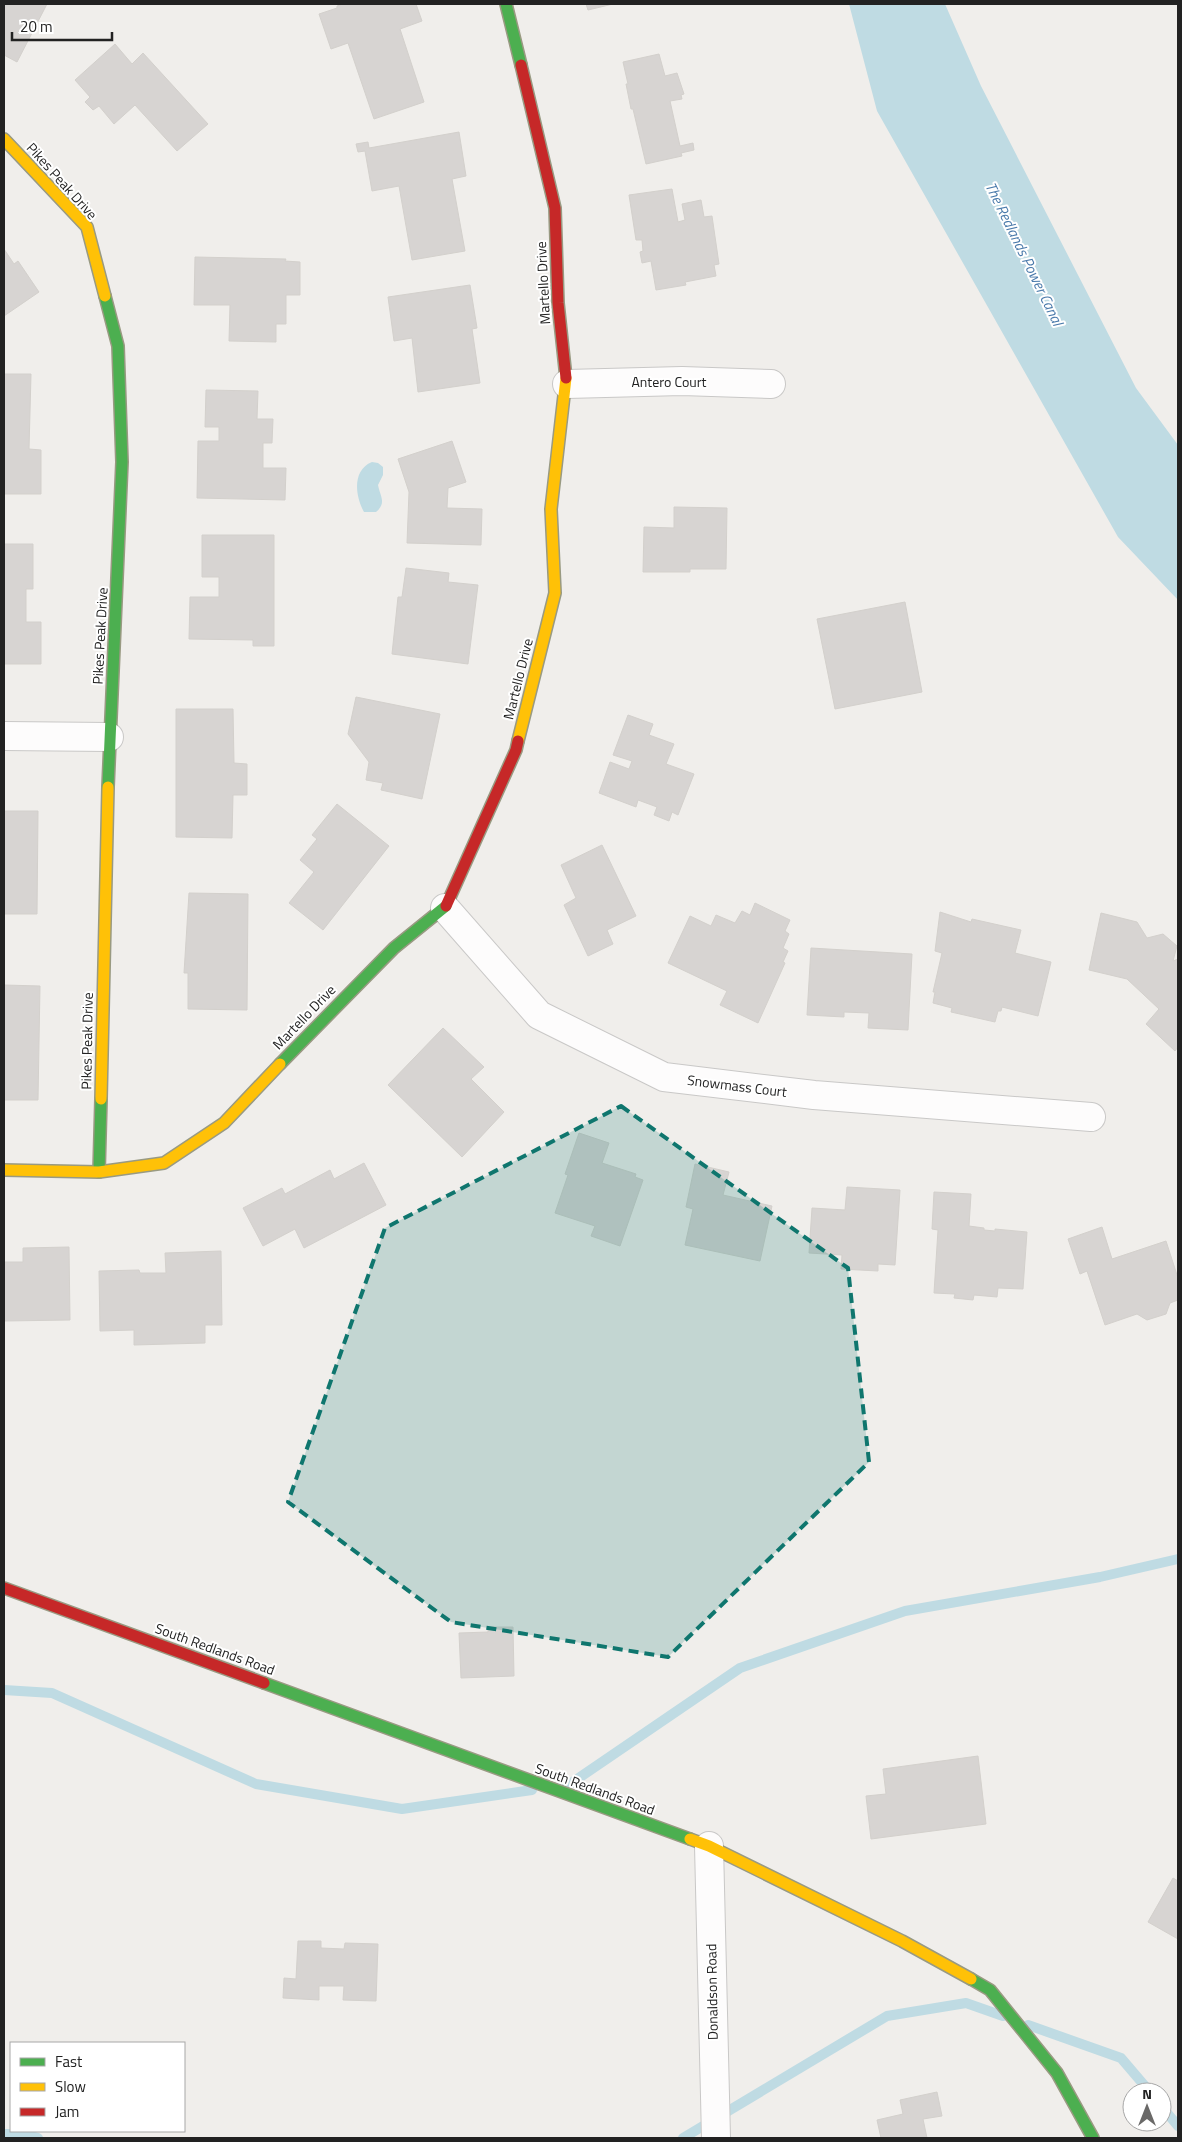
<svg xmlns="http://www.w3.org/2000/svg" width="1182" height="2142" viewBox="0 0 1182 2142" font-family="'Titillium Web',sans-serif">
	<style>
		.water { fill: #bfdbe3 }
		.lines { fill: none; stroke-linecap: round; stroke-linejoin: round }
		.stream { stroke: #bfdbe3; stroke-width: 10 }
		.building { fill: #d7d4d2; stroke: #d3d0cc }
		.street-casing { stroke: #c9c8c7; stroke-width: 30 }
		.fast-casing { stroke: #999a82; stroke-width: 14 }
		.slow-casing { stroke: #999a82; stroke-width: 14 }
		.jam-casing { stroke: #999a82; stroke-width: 14 }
		.street { stroke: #fdfcfc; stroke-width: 28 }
		.fast { stroke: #4caf50; stroke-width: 11 }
		.slow { stroke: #ffc107; stroke-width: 11 }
		.jam { stroke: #c62828; stroke-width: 11 }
		.marked { fill: #0f766e; fill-opacity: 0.2; stroke: #0f766e; stroke-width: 4; stroke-dasharray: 10 6; stroke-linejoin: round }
		.labels { text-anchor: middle; stroke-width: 4; stroke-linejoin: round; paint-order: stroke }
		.street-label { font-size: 14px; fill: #222; stroke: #fff }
		.water-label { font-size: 15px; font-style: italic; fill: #4a7aab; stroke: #fff }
	</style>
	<rect width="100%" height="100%" fill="#f0eeeb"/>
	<g class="water">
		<polygon points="849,4 945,4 981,86 1136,388 1178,445 1178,600 1118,537 877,111"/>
		<path d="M 372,462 L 378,463 L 383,467 L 383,475 L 378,485 C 380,496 387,503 376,512 L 364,512 C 355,496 352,470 372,462 Z"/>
	</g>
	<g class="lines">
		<g class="stream">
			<polyline points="4,1690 52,1693 256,1784 402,1809 532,1790"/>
			<polyline points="561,1785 570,1784 740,1668 905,1611 1100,1577 1178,1559"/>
			<polyline points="1028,2025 1121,2058 1150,2092"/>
			<polyline points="1162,2107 1178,2126"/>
			<polyline points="4,2134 25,2134 38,2138"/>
			<polyline points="683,2138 887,2016 966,2003 1003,2016"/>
		</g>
	</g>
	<g class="building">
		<polygon points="4,4 47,4 17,62 4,55"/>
		<polygon points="343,4 416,4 422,21 400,29 424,102 374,119 348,43 331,49 319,14 337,8 337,6"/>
		<polygon points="586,4 613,4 588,10"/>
		<polygon points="115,44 132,64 143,53 208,124 177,151 135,105 114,124 99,106 93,110 85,102 90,97 75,80"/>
		<polygon points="659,54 665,76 677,73 684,94 681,95 682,99 670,101 680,146 693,143 694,150 681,153 682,156 646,164 633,109 631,109 626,84 628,84 623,62"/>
		<polygon points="459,132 466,176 452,179 465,251 412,260 399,186 372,191 365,151 358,152 356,144 368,142 369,148"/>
		<polygon points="672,189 678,222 685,220 682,204 701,200 704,217 712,216 719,264 714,265 716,276 685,282 686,285 656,290 651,261 642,263 640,252 643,251 642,240 636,240 629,195"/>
		<polygon points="4,249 14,264 18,261 39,292 4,316"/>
		<polygon points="195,257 286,259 285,261 300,262 300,295 286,295 286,324 276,324 276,342 229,341 230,305 194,305"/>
		<polygon points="470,285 477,328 472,329 480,383 418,392 412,338 394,341 388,297"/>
		<polygon points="4,374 31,374 29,449 41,450 41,494 4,494"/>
		<polygon points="206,390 258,391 257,419 273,419 272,443 263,443 263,468 286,468 285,500 197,498 198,441 219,441 219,427 205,427"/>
		<polygon points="452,441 466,482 448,488 447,508 482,509 481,545 407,543 409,492 398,459"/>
		<polygon points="674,507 727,508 726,569 690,569 690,572 643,572 644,527 674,528"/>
		<polygon points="202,535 274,535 274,646 253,646 253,640 189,639 190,597 219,597 219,577 202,577"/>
		<polygon points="4,544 33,544 33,589 26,589 26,622 41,622 41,664 4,664"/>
		<polygon points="406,568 449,573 448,582 478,585 468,664 392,654 398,597 402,597"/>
		<polygon points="905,602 922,692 835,709 817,619"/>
		<polygon points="356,697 440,714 422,799 381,790 383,783 366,780 369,762 348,734"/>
		<polygon points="176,709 233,709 234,763 247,764 247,795 233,795 232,838 176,837"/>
		<polygon points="628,715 653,724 649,735 674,744 666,764 694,774 678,815 672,812 669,821 654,815 657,807 638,800 636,807 599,793 610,762 629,769 632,761 613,755"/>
		<polygon points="337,804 389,846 323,930 289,903 314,872 300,860 317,839 312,835"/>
		<polygon points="4,811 38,811 37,914 4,914"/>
		<polygon points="602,845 636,916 607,930 613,944 588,956 564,905 576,898 561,865"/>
		<polygon points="189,893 248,894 247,1010 188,1009 188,973 184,973"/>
		<polygon points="755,903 790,920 785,931 789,934 783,948 788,951 783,962 785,963 758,1023 720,1005 727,991 668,963 690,916 711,926 716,915 735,923 742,911 750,915"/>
		<polygon points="940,912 971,922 972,919 1021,930 1015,953 1051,962 1038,1016 1002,1007 1001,1011 998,1011 995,1022 951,1012 952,1008 933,1003 935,992 933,992 942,953 935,951"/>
		<polygon points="1101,913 1137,922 1147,938 1163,934 1177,946 1173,961 1178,959 1178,1047 1175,1051 1146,1024 1159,1009 1127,979 1089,970"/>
		<polygon points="811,948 912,954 908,1030 868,1028 869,1013 844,1012 844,1017 807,1015"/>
		<polygon points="4,985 40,986 38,1100 4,1100"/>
		<polygon points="443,1028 484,1067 471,1079 504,1112 462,1157 388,1085"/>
		<polygon points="579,1133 609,1143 602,1163 636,1174 635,1177 643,1180 620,1246 591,1236 595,1226 555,1213 568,1175 565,1174"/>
		<polygon points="364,1163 386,1205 304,1248 295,1229 263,1246 243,1208 282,1188 285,1194 330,1170 334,1179"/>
		<polygon points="695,1164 729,1172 723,1195 772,1206 760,1261 685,1245 693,1209 686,1207"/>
		<polygon points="847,1187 900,1190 895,1265 878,1264 878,1271 841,1269 842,1255 809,1253 812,1208 845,1210"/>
		<polygon points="934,1192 971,1194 969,1226 984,1228 984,1230 995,1231 995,1229 1027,1232 1023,1289 998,1288 997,1297 974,1295 973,1300 954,1298 955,1294 934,1293 938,1230 932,1229"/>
		<polygon points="1102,1227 1112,1259 1166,1241 1178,1278 1178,1300 1170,1303 1166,1314 1147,1320 1137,1314 1105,1325 1087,1271 1080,1274 1068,1239"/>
		<polygon points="69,1247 70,1320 4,1321 4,1262 23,1262 23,1248"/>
		<polygon points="221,1251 222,1325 205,1325 205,1343 134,1345 134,1330 100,1331 99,1271 139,1270 140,1273 166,1273 165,1253"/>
		<polygon points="488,1627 513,1627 514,1676 461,1678 459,1633 488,1632"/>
		<polygon points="978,1756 986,1824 871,1839 866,1796 886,1794 883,1769"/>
		<polygon points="1173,1878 1178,1881 1178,1939 1148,1922"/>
		<polygon points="298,1941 321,1941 321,1948 344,1949 345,1943 378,1944 376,2001 343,2000 344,1986 319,1986 319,2000 283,1998 284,1978 296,1979"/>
		<polygon points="937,2092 942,2116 923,2119 927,2138 881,2138 877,2120 903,2114 900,2100"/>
	</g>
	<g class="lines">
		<g class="street-casing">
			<g id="street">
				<polyline points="567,384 682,381 771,384"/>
				<polyline points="4,736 109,737"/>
				<polyline points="445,908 539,1015 664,1077 814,1095 1091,1117"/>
				<polyline points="709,1846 716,2138"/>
			</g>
		</g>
		<g class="fast-casing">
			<g id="fast">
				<polyline points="506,4 521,65"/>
				<polyline points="105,296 118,346 122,462 108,787"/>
				<polyline points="280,1064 394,948 446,906"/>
				<polyline points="99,1172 101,1099"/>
				<polyline points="264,1683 690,1839"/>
				<polyline points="971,1979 990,1990 1057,2073 1093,2138"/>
			</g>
		</g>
		<g class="slow-casing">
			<g id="slow">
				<polyline points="4,139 87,227 105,296"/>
				<polyline points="518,741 555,593 551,509 566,378"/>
				<polyline points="101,1099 108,787"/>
				<polyline points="4,1170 99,1172 164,1163 224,1123 280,1064"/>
				<polyline points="690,1839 709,1846 902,1941 971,1979"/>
			</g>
		</g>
		<g class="jam-casing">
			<g id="jam">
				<polyline points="521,65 555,208 558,303 566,378"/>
				<polyline points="446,906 516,750 518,741"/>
				<polyline points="4,1588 264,1683"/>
			</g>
		</g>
		<use href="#street" class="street"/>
		<use href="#fast" class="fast"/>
		<use href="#slow" class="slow"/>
		<use href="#jam" class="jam"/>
	</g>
	<path class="marked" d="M 621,1106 L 848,1268 L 869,1462 L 668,1657 L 451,1622 L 288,1502 L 385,1228 Z"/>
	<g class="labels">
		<g class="street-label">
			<text transform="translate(62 181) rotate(48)" y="5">Pikes Peak Drive</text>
			<text transform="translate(543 283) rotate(-93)" y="5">Martello Drive</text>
			<text x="669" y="387">Antero Court</text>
			<text transform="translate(100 636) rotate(-87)" y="5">Pikes Peak Drive</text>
			<text transform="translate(518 679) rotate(-76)" y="5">Martello Drive</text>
			<text transform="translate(304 1017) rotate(-46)" y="5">Martello Drive</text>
			<text transform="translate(87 1041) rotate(-89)" y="5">Pikes Peak Drive</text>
			<text transform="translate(737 1086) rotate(7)" y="5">Snowmass Court</text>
			<text transform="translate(215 1649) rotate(20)" y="5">South Redlands Road</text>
			<text transform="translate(595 1789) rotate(20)" y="5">South Redlands Road</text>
			<text transform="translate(712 1992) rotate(-91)" y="5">Donaldson Road</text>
		</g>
		<g class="water-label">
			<text transform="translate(1024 254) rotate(64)" y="5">The Redlands Power Canal</text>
		</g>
	</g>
	<rect width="1182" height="2142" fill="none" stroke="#222222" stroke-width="10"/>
	<rect x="10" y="2042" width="175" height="90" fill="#ffffff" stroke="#a7a7a7"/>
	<rect x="20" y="2058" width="25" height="8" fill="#4caf50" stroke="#a7a7a7"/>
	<text x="55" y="2067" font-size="15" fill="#222222">Fast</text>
	<rect x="20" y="2083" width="25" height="8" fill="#ffc107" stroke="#a7a7a7"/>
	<text x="55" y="2092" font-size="15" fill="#222222">Slow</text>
	<rect x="20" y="2108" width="25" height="8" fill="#c62828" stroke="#a7a7a7"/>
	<text x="55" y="2117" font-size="15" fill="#222222">Jam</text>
	<g transform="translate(1147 2107)"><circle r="24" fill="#ffffff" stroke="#a7a7a7"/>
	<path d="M0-4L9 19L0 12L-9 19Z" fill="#6a6968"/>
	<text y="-8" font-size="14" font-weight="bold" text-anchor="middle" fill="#222222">N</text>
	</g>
	<path d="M12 32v8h100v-8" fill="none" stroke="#222222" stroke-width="2.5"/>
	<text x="20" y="32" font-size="15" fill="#222222" stroke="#ffffff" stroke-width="4" paint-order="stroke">20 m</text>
</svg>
